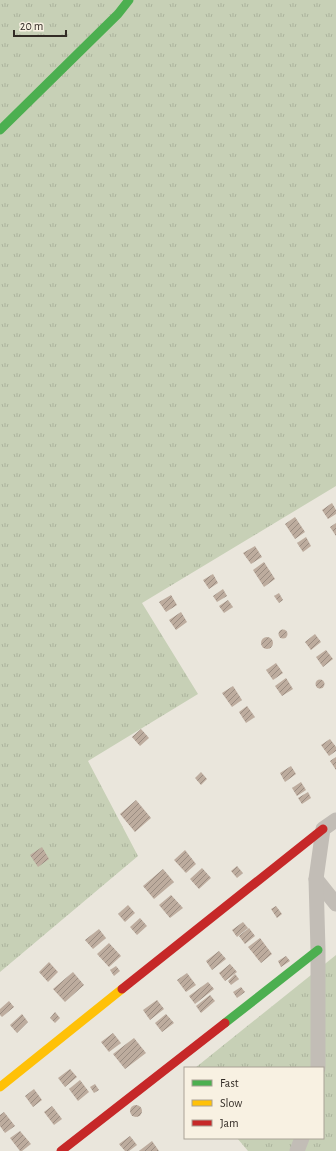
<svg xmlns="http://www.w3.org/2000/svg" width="336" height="1151" viewBox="0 0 336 1151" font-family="'Alegreya Sans',sans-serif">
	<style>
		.grass { fill: url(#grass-tufts) }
		.building { fill: url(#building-hatch) }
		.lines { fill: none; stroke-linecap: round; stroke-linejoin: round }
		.street { stroke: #c2bdb6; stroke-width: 15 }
		.fast { stroke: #4caf50; stroke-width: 9 }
		.slow { stroke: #ffc107; stroke-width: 9 }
		.jam { stroke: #c62828; stroke-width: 9 }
	</style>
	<defs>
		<pattern id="grass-tufts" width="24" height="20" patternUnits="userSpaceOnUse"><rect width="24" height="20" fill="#c7d0b6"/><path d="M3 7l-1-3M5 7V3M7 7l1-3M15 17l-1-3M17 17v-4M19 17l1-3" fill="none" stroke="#abb39c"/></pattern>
		<pattern id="building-hatch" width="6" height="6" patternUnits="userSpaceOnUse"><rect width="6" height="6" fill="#bdac9e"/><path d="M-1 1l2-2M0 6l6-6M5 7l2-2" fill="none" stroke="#9a8c81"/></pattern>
	</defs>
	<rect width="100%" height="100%" fill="#eae6dc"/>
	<g class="grass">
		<polygon points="0,0 336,0 336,486 142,603 198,694 88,761 138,856 0,972"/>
		<polygon points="336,955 336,1151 248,1151 237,1138 323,1138 323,1068 195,1068"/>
	</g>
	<g class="building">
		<polygon points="332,503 336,510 336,514 328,519 322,510"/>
		<polygon points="295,517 305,532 295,539 285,524"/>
		<polygon points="336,523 336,536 330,527"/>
		<polygon points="306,537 311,546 303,552 297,543"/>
		<polygon points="255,546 262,557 251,564 243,553"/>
		<polygon points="264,562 275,579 264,587 253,570"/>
		<polygon points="213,574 218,583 209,589 203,580"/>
		<polygon points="223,589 227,596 217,602 213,596"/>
		<polygon points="279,593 283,600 279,603 274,596"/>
		<polygon points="171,595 177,605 166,612 159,602"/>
		<polygon points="228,600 233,607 224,613 219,606"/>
		<polygon points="181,612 187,622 176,630 169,620"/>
		<circle cx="283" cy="634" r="4.5"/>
		<polygon points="315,634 321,642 311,650 305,642"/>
		<circle cx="267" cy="643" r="6"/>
		<polygon points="326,650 333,659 323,667 316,657"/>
		<polygon points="276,663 283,673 273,680 266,670"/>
		<polygon points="286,678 293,689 282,696 275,686"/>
		<circle cx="320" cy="684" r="4.5"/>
		<polygon points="233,686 242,700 232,707 222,693"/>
		<polygon points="247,706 255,717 246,723 239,712"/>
		<polygon points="141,729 149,738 140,746 132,737"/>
		<polygon points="330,739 336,747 336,751 329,756 321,745"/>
		<polygon points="336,757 336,770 330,761"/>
		<polygon points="291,766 296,774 285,782 280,773"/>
		<polygon points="201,772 207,779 201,785 195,778"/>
		<polygon points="301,782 306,790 297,796 292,788"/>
		<polygon points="308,792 311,798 302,804 298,798"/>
		<polygon points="136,800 151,818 135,832 120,814"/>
		<polygon points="42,847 49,859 38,867 30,855"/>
		<polygon points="185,850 196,864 186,873 174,860"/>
		<polygon points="237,866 243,873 237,878 231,871"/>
		<polygon points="202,868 211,878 199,889 190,879"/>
		<polygon points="163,869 174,882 154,899 143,886"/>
		<polygon points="171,895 183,908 170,918 159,905"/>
		<polygon points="128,905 135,913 125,922 118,914"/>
		<polygon points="276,906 282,914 277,918 271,909"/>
		<polygon points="140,918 147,926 137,935 130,927"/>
		<polygon points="243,922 248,928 237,937 232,930"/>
		<polygon points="249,928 255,936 245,944 239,936"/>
		<polygon points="99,929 106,938 93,949 85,940"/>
		<polygon points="260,938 272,954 261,963 248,947"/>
		<polygon points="109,943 121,956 109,967 97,954"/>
		<polygon points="219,951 226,959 212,970 206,961"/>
		<polygon points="286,956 290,961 281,967 278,961"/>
		<polygon points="49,962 58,972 48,982 39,972"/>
		<polygon points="230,964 237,972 225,981 219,973"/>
		<polygon points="116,966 120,971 114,976 110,970"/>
		<polygon points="73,972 84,985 65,1002 53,989"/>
		<polygon points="187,973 196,985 186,992 177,980"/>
		<polygon points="235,974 239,979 231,985 228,981"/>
		<polygon points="208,982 214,989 195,1004 189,996"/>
		<polygon points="241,987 245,992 237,998 233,992"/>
		<polygon points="210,995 215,1001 201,1013 196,1006"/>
		<polygon points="157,1000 164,1009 150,1020 143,1010"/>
		<polygon points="9,1001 14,1007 2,1017 0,1015 0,1009"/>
		<polygon points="55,1012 60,1018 55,1023 50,1018"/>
		<polygon points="22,1014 28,1022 17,1033 10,1025"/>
		<polygon points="166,1014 174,1023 162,1032 155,1023"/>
		<polygon points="113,1033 121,1043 109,1052 101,1042"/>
		<polygon points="134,1038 146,1053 125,1069 113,1054"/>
		<polygon points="70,1069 77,1077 65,1087 58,1078"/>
		<polygon points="80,1080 89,1092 78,1101 69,1089"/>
		<polygon points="95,1084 99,1090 94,1093 90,1087"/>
		<polygon points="34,1089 42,1100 33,1107 25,1096"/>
		<circle cx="136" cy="1111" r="6"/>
		<polygon points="52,1106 62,1119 54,1125 44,1112"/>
		<polygon points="4,1112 15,1126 5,1133 0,1126 0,1115"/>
		<polygon points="20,1131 31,1144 22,1151 20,1151 10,1138"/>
		<polygon points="130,1136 137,1145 129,1151 125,1151 119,1144"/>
		<polygon points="152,1141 159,1151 139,1151"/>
	</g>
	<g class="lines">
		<g class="street">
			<polyline points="316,879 336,904"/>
			<polyline points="318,1068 318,950 316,879 323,829 336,820"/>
			<polyline points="297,1151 302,1138"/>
		</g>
		<g class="fast">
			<polyline points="0,130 118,14 129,0"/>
			<polyline points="225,1023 318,950"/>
		</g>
		<polyline class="slow" points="0,1087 122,989"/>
		<g class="jam">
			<polyline points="122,989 323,829"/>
			<polyline points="61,1151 225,1023"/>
		</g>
	</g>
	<rect x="184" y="1067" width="140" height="72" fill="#f8f1e2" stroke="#a9a296"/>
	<rect x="192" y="1080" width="20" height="6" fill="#4caf50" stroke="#a9a296"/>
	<text x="220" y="1087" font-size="12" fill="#322b25">Fast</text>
	<rect x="192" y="1100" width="20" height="6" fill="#ffc107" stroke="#a9a296"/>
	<text x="220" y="1107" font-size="12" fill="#322b25">Slow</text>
	<rect x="192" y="1120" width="20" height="6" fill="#c62828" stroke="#a9a296"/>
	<text x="220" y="1127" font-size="12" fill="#322b25">Jam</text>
	<path d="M14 30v6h52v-6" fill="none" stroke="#322b25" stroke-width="2"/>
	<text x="20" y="30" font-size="12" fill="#322b25" stroke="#f8f1e2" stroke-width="3" paint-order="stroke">20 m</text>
</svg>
